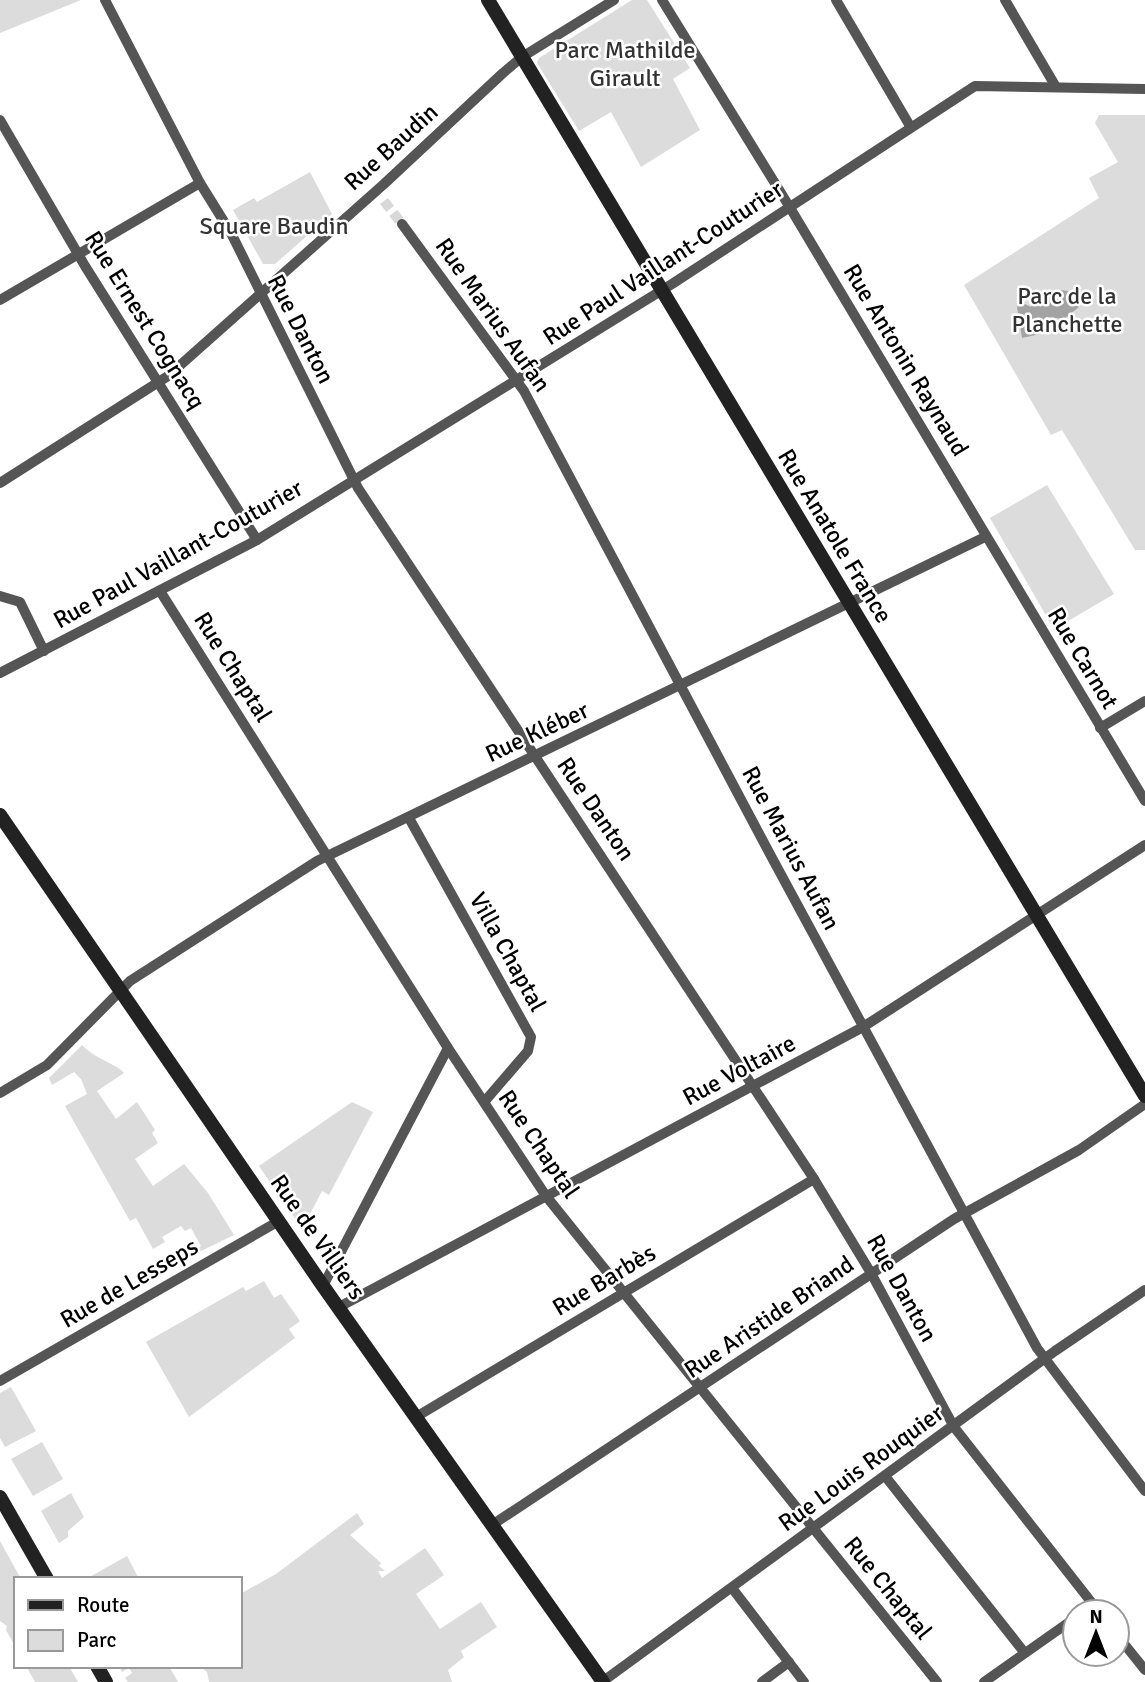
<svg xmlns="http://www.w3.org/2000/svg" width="1145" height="1682" viewBox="0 0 1145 1682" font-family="Signika,sans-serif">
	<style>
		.green { fill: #dcdcdc }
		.water { fill: #a3a3a3 }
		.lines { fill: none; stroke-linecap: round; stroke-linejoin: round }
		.street-tunnel { stroke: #d9d9d9; stroke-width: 10; stroke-dasharray: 10 5; stroke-linecap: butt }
		.street { stroke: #555; stroke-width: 10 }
		.secondary { stroke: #222; stroke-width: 14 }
		.labels { text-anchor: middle; stroke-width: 5; stroke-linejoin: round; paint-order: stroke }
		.park-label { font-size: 24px; fill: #333; stroke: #fff }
		.street-label { font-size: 24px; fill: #000; stroke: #fff }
	</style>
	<rect width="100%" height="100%" fill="#fff"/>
	<g class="green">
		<polygon points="0,0 81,0 0,33"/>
		<polygon points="632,0 647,0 690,68 673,79 700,130 641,167 611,112 579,131 537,63 539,58"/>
		<polygon points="1099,115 1145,115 1145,550 1135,550 1062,430 1051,435 964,285 1099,198 1089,178 1118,162 1095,123"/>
		<polygon points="310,172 332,214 275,264 263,264 233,210 254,198 257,202"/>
		<polygon points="1047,485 1114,594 1058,627 1052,626 990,518"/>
		<path d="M 82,1045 C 95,1059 117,1064 124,1073 L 97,1091 L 116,1119 L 137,1102 L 155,1130 L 152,1133 L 158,1143 L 135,1159 L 153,1186 L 184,1164 L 208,1193 L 234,1235 L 199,1252 L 197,1248 L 201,1246 L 191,1228 L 185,1231 L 181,1226 L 162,1237 L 165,1242 L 153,1249 L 136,1218 L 130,1221 L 65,1106 L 87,1094 L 81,1079 L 74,1072 L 52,1085 L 49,1078 Z"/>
		<polygon points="352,1102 373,1112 329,1195 322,1191 309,1216 298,1223 259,1166"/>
		<polygon points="264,1281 274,1298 281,1294 300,1321 289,1329 295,1338 189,1417 146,1342 243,1287 246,1291"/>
		<polygon points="11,1387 36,1431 5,1447 0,1438 0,1393"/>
		<polygon points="42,1442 63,1479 33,1496 11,1459"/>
		<polygon points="71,1493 84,1517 68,1531 68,1537 59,1543 41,1511"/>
		<polygon points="357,1513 364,1524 350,1535 381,1563 379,1566 385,1571 378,1571 382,1578 425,1548 444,1575 416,1594 440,1629 481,1602 497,1627 461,1651 464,1657 448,1670 452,1682 209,1682 207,1672 200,1666 240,1666 240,1594 276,1574"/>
		<polygon points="0,1541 21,1579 16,1579 16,1648 6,1630 7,1626 0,1621"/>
		<polygon points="127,1556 139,1579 86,1579"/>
		<polygon points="26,1666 69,1666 78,1682 35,1682"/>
		<polygon points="119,1666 169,1666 178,1682 128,1682 125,1678 132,1673 129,1668 122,1672"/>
	</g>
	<polygon class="water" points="1061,290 1079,293 1079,307 1064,319 1046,317 1040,334 1022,338 1017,307 1021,302 1031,307 1033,303 1029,301"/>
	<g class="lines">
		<polyline class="street-tunnel" points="384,201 402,224"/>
		<g class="street">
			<polyline points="105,0 200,183 231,233 358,488 814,1179 871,1273 954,1427 1099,1612"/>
			<polyline points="662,0 789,206 1145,801"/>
			<polyline points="836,0 910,126"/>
			<polyline points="1005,0 1056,87"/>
			<polyline points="0,120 85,266 257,540"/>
			<polyline points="402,224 524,391 771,856 1037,1348 1145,1491"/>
			<polyline points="0,300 200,183"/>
			<polyline points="0,483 168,376 384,184 503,73 522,57 614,0"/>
			<polyline points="160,591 448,1048 546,1196 937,1682"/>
			<polyline points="0,596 20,602 44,651"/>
			<polyline points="0,673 257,540 672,284 975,86 1145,89"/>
			<polyline points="1100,728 1145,701"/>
			<polyline points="409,818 531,1037 528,1051 485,1101"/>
			<polyline points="0,1093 47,1065 130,981 317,861 985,537"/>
			<polyline points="323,1286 448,1048"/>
			<polyline points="339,1307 863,1027 1145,845"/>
			<polyline points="0,1381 279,1221"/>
			<polyline points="416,1417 814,1179"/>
			<polyline points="885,1476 1024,1652"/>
			<polyline points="492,1525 954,1219 1079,1150 1145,1104"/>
			<polyline points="732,1588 804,1682"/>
			<polyline points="1117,1635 1145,1670"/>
			<polyline points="602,1682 1055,1351 1145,1290"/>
			<polyline points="762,1682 789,1662"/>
			<polyline points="984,1682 1075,1618"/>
		</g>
		<g class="secondary">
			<polyline points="488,0 1145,1096"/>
			<polyline points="0,815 323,1286 603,1682"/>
			<polyline points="0,1497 47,1579"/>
			<polyline points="97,1666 106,1682"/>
		</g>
	</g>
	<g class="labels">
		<g class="park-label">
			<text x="625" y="58">Parc Mathilde<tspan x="625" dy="28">Girault</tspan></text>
			<text x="274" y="234">Square Baudin</text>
			<text x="1067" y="304">Parc de la<tspan x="1067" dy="28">Planchette</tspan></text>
		</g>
		<g class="street-label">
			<text transform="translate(391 147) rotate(-42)" y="8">Rue Baudin</text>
			<text transform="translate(663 263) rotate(-33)" y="8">Rue Paul Vaillant-Couturier</text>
			<text transform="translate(493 315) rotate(55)" y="8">Rue Marius Aufan</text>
			<text transform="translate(145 320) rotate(58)" y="8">Rue Ernest Cognacq</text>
			<text transform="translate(301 329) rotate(63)" y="8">Rue Danton</text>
			<text transform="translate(906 360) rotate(59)" y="8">Rue Antonin Raynaud</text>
			<text transform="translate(835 536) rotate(59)" y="8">Rue Anatole France</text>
			<text transform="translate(178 554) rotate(-29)" y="8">Rue Paul Vaillant-Couturier</text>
			<text transform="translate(1083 658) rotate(59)" y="8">Rue Carnot</text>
			<text transform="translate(233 667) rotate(58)" y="8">Rue Chaptal</text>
			<text transform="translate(537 732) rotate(-25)" y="8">Rue Kléber</text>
			<text transform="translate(596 809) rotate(56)" y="8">Rue Danton</text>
			<text transform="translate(791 848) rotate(62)" y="8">Rue Marius Aufan</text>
			<text transform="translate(508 952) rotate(61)" y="8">Villa Chaptal</text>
			<text transform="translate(739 1070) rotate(-28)" y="8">Rue Voltaire</text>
			<text transform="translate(539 1144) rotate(56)" y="8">Rue Chaptal</text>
			<text transform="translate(318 1237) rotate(55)" y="8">Rue de Villiers</text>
			<text transform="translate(604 1280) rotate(-31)" y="8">Rue Barbès</text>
			<text transform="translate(129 1283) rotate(-30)" y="8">Rue de Lesseps</text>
			<text transform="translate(902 1288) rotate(61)" y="8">Rue Danton</text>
			<text transform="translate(769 1317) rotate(-34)" y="8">Rue Aristide Briand</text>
			<text transform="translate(861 1468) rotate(-36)" y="8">Rue Louis Rouquier</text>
			<text transform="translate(888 1588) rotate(51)" y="8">Rue Chaptal</text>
		</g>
	</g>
	<rect x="14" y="1577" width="228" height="91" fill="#ffffff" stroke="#999999" stroke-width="2"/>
	<rect x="28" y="1600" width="35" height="10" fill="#222222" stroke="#999999" stroke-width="2"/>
	<text x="77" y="1612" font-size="21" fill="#000000">Route</text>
	<rect x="28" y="1630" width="35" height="21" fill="#dcdcdc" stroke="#999999" stroke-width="2"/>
	<text x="77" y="1647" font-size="21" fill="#000000">Parc</text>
	<g transform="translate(1096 1633)"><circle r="33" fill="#ffffff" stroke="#999999" stroke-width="2"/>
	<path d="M0-5L12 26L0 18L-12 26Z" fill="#000000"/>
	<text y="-10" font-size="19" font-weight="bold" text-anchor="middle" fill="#000000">N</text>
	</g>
</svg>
